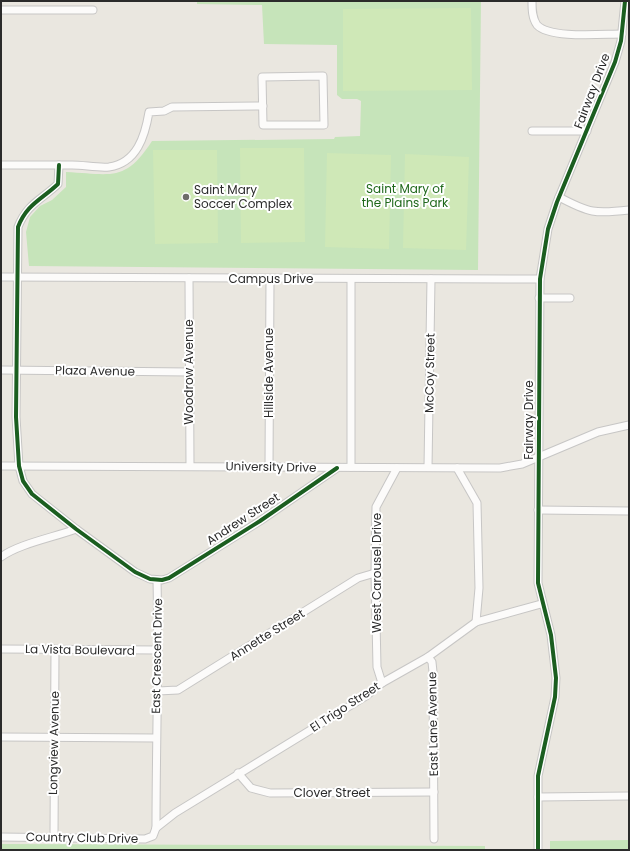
<svg xmlns="http://www.w3.org/2000/svg" width="630" height="851" viewBox="0 0 630 851" font-family="Poppins,sans-serif">
	<style>
		.green { fill: #c6e4ba }
		.pitch { fill: #cfe8b7 }
		.lines { fill: none; stroke-linecap: round; stroke-linejoin: round }
		.street-casing { stroke: #c7c6c5; stroke-width: 9 }
		.street { stroke: #fcfbfa; stroke-width: 7 }
		.cycleway-casing { stroke: #fff; stroke-width: 6 }
		.cycleway { stroke: #1b5e20; stroke-width: 4 }
		.poi-dot { fill: #6e6d6a; stroke: #fff; stroke-width: 1.5 }
		.labels { text-anchor: middle; stroke-width: 4; stroke-linejoin: round; paint-order: stroke }
		.street-label { font-size: 12px; fill: #2b2b2b; stroke: #fff }
		.park-label { font-size: 12px; fill: #1f681b; stroke: #fff }
		.poi-label { font-size: 12px; fill: #2b2b2b; stroke: #fff; text-anchor: start }
	</style>
	<rect width="100%" height="100%" fill="#eae7e0"/>
	<g class="green">
		<path d="M 197,1 L 481,1 L 478,270 L 29,266 L 26,232 L 30,217 L 40,206 L 52,200 L 66,187 L 66,172 C 111,174 125,183 152,141 L 334,139 L 335,137 L 360,136 L 361,101 L 357,99 L 342,99 L 337,95 L 337,45 L 264,44 L 262,5 L 197,4 Z"/>
		<polygon points="629,840 629,850 550,850 550,841"/>
		<polygon points="1,844 485,846 485,850 1,850"/>
	</g>
	<g class="pitch">
		<polygon points="471,8 472,90 343,91 343,9"/>
		<polygon points="240,148 304,148 305,242 241,243"/>
		<polygon points="153,150 217,150 218,243 155,244"/>
		<polygon points="327,153 391,155 389,249 325,247"/>
		<polygon points="405,154 469,157 466,250 403,248"/>
	</g>
	<g class="lines">
		<g class="street-casing">
			<g id="street">
				<path d="M 532,1 C 532,9 532,18 537,25 C 550,39 602,34 622,34"/>
				<polyline points="1,10 93,10"/>
				<polygon points="323,76 324,125 263,125 262,77"/>
				<polyline points="532,131 587,131"/>
				<path d="M 1,165 C 25,165 48,165 72,165 C 84,165 97,168 109,167 C 137,163 145,136 149,112 L 164,111 L 172,107 L 263,106"/>
				<path d="M 59,165 L 58,184 C 41,200 27,204 18,227 L 16,417 L 19,466 L 23,481 L 32,494 L 76,529 L 135,572 L 150,579 L 162,580 L 169,578 L 260,521 L 337,468"/>
				<path d="M 559,197 C 589,213 595,214 629,210"/>
				<polyline points="1,277 540,279"/>
				<polyline points="189,278 190,466"/>
				<polyline points="351,279 351,467"/>
				<polyline points="539,298 570,298"/>
				<polyline points="1,370 188,372"/>
				<polyline points="1,466 500,468 522,464 598,432 629,425"/>
				<polyline points="269,467 270,279"/>
				<polyline points="428,467 431,279"/>
				<polyline points="457,468 477,503 479,588 476,622"/>
				<polyline points="538,510 629,511"/>
				<path d="M 1,557 C 18,544 55,537 76,529"/>
				<polyline points="1,649 158,650"/>
				<polyline points="428,657 432,662 433,672 434,839"/>
				<polyline points="382,683 377,667 375,573 376,507 397,468"/>
				<polyline points="158,691 178,690 358,578 375,573"/>
				<polyline points="1,737 156,738"/>
				<polyline points="238,773 251,788 270,793 434,792"/>
				<polyline points="538,797 629,796"/>
				<polyline points="156,828 175,813 366,696 382,683 428,657 476,622 541,604"/>
				<path d="M 1,837 L 145,839 L 153,836 L 156,828 C 156,745 159,663 157,580"/>
				<polyline points="54,837 55,649"/>
				<polyline points="538,850 538,776 555,697 556,678 551,635 538,583 540,279 548,229 557,202 615,62 621,41 625,1"/>
			</g>
		</g>
		<use href="#street" class="street"/>
		<g class="cycleway-casing">
			<g id="cycleway">
				<path d="M 59,165 L 58,184 C 41,200 27,204 18,227 L 16,417 L 19,466 L 23,481 L 32,494 L 76,529 L 135,572 L 150,579 L 162,580 L 169,578 L 260,521 L 337,468"/>
				<polyline points="538,850 538,776 555,697 556,678 551,635 538,583 540,279 548,229 557,202 615,62 621,41 625,1"/>
			</g>
		</g>
		<use href="#cycleway" class="cycleway"/>
	</g>
	<circle class="poi-dot" cx="186" cy="197" r="4"/>
	<g class="labels">
		<g class="street-label">
			<text transform="translate(592 91) rotate(-69)" y="4">Fairway Drive</text>
			<text x="271" y="283">Campus Drive</text>
			<text transform="translate(95 371) rotate(1)" y="4">Plaza Avenue</text>
			<text transform="translate(189 372) rotate(-90)" y="4">Woodrow Avenue</text>
			<text transform="translate(269 373) rotate(-90)" y="4">Hillside Avenue</text>
			<text transform="translate(430 373) rotate(-89)" y="4">McCoy Street</text>
			<text transform="translate(529 420) rotate(-90)" y="4">Fairway Drive</text>
			<text transform="translate(271 467) rotate(1)" y="4">University Drive</text>
			<text transform="translate(243 519) rotate(-33)" y="4">Andrew Street</text>
			<text transform="translate(377 573) rotate(-90)" y="4">West Carousel Drive</text>
			<text transform="translate(267 635) rotate(-32)" y="4">Annette Street</text>
			<text transform="translate(80 650) rotate(1)" y="4">La Vista Boulevard</text>
			<text transform="translate(157 656) rotate(-89)" y="4">East Crescent Drive</text>
			<text transform="translate(345 707) rotate(-33)" y="4">El Trigo Street</text>
			<text transform="translate(433 724) rotate(-91)" y="4">East Lane Avenue</text>
			<text transform="translate(54 743) rotate(-89)" y="4">Longview Avenue</text>
			<text x="332" y="797">Clover Street</text>
			<text transform="translate(82 838) rotate(1)" y="4">Country Club Drive</text>
		</g>
		<g class="park-label">
			<text x="405" y="193">Saint Mary of<tspan x="405" dy="14">the Plains Park</tspan></text>
		</g>
		<g class="poi-label">
			<text x="194" y="194">Saint Mary<tspan x="194" dy="14">Soccer Complex</tspan></text>
		</g>
	</g>
	<rect width="630" height="851" fill="none" stroke="#2b2b2b" stroke-width="4"/>
</svg>
